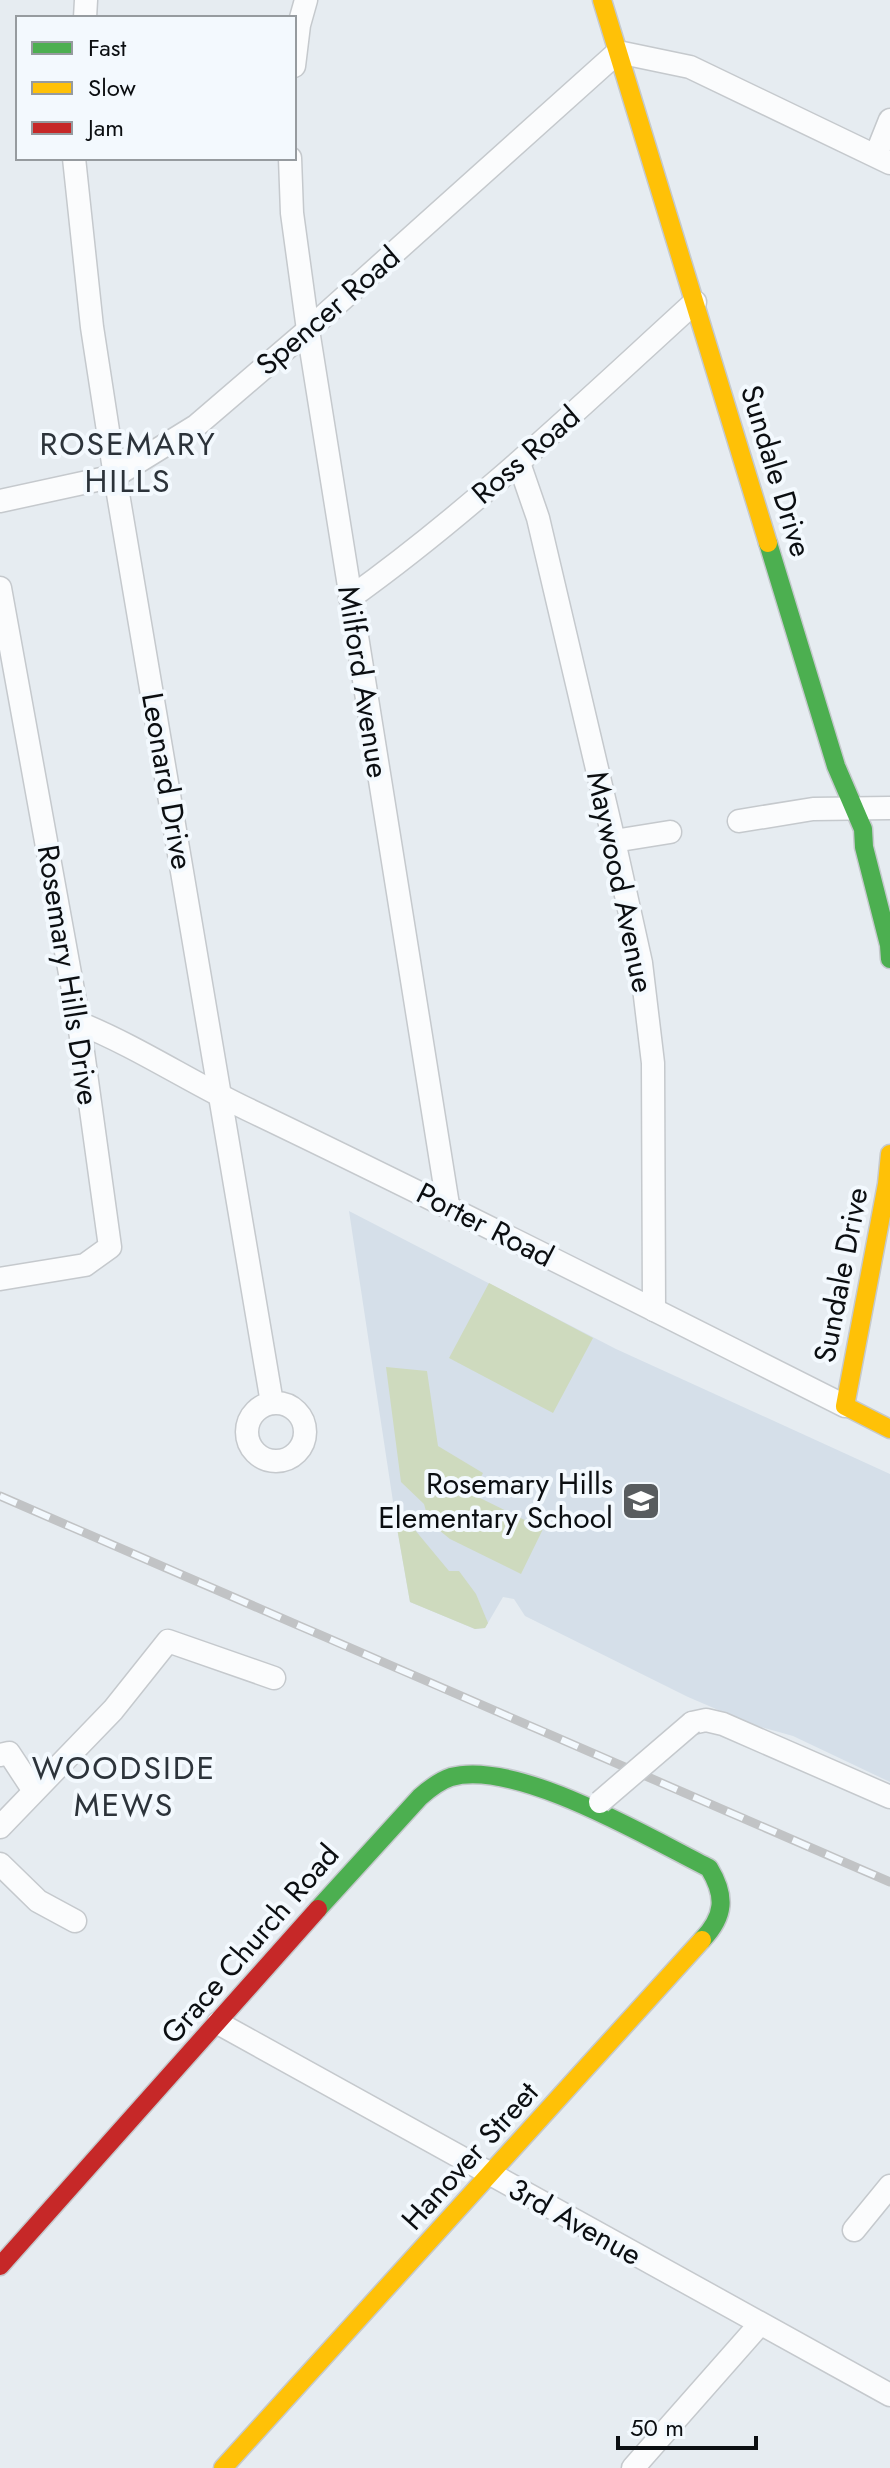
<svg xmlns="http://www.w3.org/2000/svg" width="890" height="2468" viewBox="0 0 890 2468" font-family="Jost,sans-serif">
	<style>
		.built { fill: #d5dfe9 }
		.green { fill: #cedabe }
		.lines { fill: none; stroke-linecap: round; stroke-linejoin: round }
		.street-casing { stroke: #c5c9cd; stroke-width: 25 }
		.fast-casing { stroke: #c5c9cd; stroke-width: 21 }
		.slow-casing { stroke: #c5c9cd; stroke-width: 21 }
		.jam-casing { stroke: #c5c9cd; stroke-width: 21 }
		.street { stroke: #fbfcfd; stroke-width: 22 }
		.fast { stroke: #4caf50; stroke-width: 18 }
		.slow { stroke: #ffc107; stroke-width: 18 }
		.jam { stroke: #c62828; stroke-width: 18 }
		.rail-casing { stroke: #c1c3c5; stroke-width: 9 }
		.rail { stroke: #f3f9fe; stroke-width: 6; stroke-dasharray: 18; stroke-linecap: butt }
		.street-bridge-casing { stroke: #c5c9cd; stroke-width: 25; stroke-linecap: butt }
		.street-bridge { stroke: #fbfcfd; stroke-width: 22 }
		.labels { text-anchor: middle; stroke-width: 8; stroke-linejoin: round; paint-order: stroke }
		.street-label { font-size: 30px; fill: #0b0e11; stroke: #f3f9fe }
		.poi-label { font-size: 30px; fill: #0b0e11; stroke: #f3f9fe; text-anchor: end }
		.neighbourhood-label { font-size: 32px; letter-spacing: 2px; fill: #2c333a; stroke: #f3f9fe }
	</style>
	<rect width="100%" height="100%" fill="#e6ecf1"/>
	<polygon class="built" points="349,1211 616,1349 890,1474 890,1782 793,1736 751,1724 688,1697 525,1616 514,1599 503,1597 485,1628 475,1629 410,1602 397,1528"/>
	<g class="green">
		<polygon points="489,1283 593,1338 553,1413 449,1358"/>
		<polygon points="386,1367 427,1371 438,1446 483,1473 472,1494 543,1529 521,1574 450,1539 429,1522 424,1504 401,1482"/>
		<polygon points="405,1518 449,1571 459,1571 476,1594 488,1623 485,1628 475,1629 410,1602 397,1528"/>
	</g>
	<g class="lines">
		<g class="street-casing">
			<g id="street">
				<polyline points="85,18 86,0"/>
				<polyline points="294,66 299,25 306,0"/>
				<polyline points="876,155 890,120"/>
				<polyline points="74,158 92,327 115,476 272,1403"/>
				<polyline points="290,158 292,213 308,330 448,1205"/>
				<polyline points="519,463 538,518 614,841 641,963 653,1063 654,1310"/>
				<polyline points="0,501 115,476 196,426 308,330 618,52 690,67 890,163"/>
				<polyline points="0,588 79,1023 110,1247 85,1265 0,1279"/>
				<path d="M 350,598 C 473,510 583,404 695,302"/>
				<polyline points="739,821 813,809 890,808"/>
				<polyline points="614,841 670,832"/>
				<path d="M 79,1023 C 138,1047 190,1082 247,1109 C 448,1205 646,1306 845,1406"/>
				<circle cx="276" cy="1432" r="29"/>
				<polyline points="692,1723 706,1720 723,1724 890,1797"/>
				<polyline points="0,1755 9,1753 34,1791"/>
				<polyline points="0,1827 113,1710 168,1641 274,1678"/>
				<polyline points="0,1864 38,1901 75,1921"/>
				<polyline points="218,2023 890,2395"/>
				<polyline points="854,2230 890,2186"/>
				<polyline points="633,2468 760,2324"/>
			</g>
		</g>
		<g class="fast-casing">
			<g id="fast">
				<polyline points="768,543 836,766 863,829 864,847 889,945 890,959"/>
				<path d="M 318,1909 L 420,1797 C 429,1789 439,1781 451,1777 C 517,1759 649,1838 709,1868 C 726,1896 725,1916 702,1940"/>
			</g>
		</g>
		<g class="slow-casing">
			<g id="slow">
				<polyline points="602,0 768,543"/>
				<polyline points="890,1154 887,1184 845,1406 890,1429"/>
				<polyline points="223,2468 702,1940"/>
			</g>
		</g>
		<g class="jam-casing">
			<polyline id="jam" points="0,2266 318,1909"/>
		</g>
		<use href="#street" class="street"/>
		<use href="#fast" class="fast"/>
		<use href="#slow" class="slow"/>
		<use href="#jam" class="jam"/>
		<g class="rail-casing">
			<polyline id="rail" points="0,1496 890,1882"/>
		</g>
		<use href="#rail" class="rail"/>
		<g class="street-bridge-casing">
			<polyline id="street-bridge" points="600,1802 692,1723"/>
		</g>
		<use href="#street-bridge" class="street-bridge"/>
	</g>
	<defs>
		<g id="school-square" transform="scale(2)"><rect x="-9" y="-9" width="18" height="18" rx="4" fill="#585c5f" stroke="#f3f9fe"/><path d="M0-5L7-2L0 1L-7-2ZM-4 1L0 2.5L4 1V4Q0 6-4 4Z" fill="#fff"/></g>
	</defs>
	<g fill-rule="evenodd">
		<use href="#school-square" x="641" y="1501"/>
	</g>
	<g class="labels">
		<g class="street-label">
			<text transform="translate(328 311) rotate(-41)" y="10">Spencer Road</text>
			<text transform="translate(526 455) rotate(-41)" y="10">Ross Road</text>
			<text transform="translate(776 471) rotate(73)" y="10">Sundale Drive</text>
			<text transform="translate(363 682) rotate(81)" y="10">Milford Avenue</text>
			<text transform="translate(167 781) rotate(80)" y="10">Leonard Drive</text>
			<text transform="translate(620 882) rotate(78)" y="10">Maywood Avenue</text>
			<text transform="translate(68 975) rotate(81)" y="10">Rosemary Hills Drive</text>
			<text transform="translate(485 1225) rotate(27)" y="10">Porter Road</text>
			<text transform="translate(841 1275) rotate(-79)" y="10">Sundale Drive</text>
			<text transform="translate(250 1944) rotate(-49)" y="10">Grace Church Road</text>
			<text transform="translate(470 2156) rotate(-48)" y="10">Hanover Street</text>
			<text transform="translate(575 2222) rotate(29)" y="10">3rd Avenue</text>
		</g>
		<g class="poi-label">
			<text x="613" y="1494">Rosemary Hills<tspan x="613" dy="34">Elementary School</tspan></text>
		</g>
		<g class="neighbourhood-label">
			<text x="128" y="455">ROSEMARY<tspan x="128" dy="37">HILLS</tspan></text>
			<text x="124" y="1779">WOODSIDE<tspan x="124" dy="37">MEWS</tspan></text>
		</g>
	</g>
	<rect x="16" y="16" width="280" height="144" fill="#f3f9fe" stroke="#969b9f" stroke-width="2"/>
	<rect x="32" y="42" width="40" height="12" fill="#4caf50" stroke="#969b9f" stroke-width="2"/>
	<text x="88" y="56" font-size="24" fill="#0b0e11">Fast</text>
	<rect x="32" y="82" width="40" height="12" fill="#ffc107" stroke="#969b9f" stroke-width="2"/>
	<text x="88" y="96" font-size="24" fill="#0b0e11">Slow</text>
	<rect x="32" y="122" width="40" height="12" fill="#c62828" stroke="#969b9f" stroke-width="2"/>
	<text x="88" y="136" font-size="24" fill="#0b0e11">Jam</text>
	<path d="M618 2436v12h138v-12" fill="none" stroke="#0b0e11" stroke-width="4"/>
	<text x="630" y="2436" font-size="24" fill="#0b0e11" stroke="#f3f9fe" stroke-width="6" paint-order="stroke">50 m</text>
</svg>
